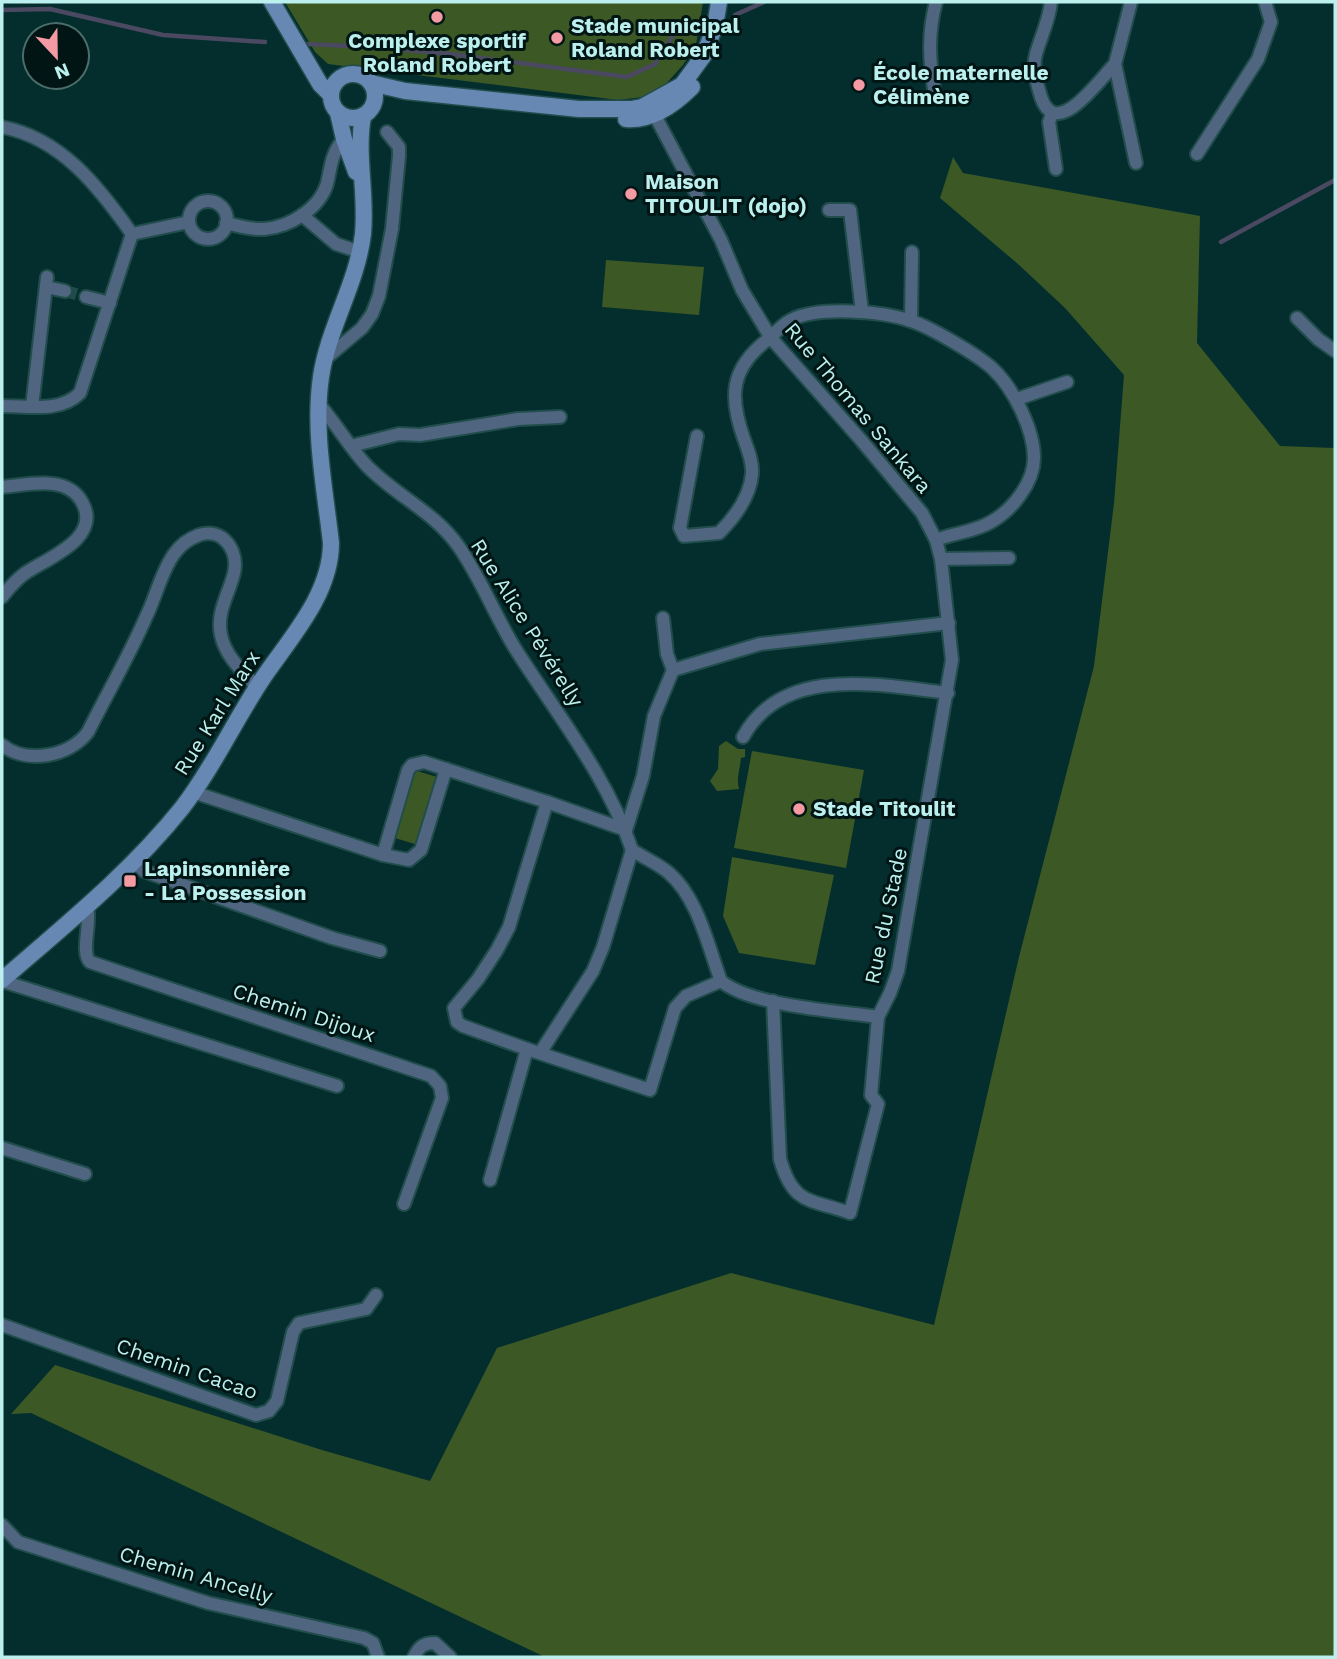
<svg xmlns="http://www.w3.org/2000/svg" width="1337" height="1659" viewBox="0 0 1337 1659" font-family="'Work Sans',sans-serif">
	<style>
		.green { fill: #3b5825 }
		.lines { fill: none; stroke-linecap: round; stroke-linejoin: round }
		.stream { stroke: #4a4961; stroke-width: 4.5 }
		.street-tunnel { stroke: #1f4b4a; stroke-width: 12; stroke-dasharray: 12 6; stroke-linecap: butt }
		.street-casing { stroke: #214d4c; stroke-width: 16 }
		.secondary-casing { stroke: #214d4c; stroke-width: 19 }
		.street { stroke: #506680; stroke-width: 12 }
		.secondary { stroke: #6688b2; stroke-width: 16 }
		.poi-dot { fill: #f49aa3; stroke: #001514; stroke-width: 2.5 }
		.labels { text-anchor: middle; stroke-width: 6; stroke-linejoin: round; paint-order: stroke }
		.poi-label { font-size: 21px; font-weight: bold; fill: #bbf0ee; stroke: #001514; text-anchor: start }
		.street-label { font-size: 21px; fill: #bbf0ee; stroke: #001514 }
	</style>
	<rect width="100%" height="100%" fill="#042e2d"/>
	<g class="green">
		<polygon points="285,2 703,2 696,45 683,65 664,86 643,97 618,100 328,64 315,52"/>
		<polygon points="953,157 963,173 1200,216 1197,343 1280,446 1335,448 1335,1657 545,1657 31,1413 11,1414 55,1365 322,1450 430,1481 497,1348 731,1273 934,1325 1019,957 1094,666 1114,503 1124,375 1065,308 1018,264 940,198"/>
		<polygon points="606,260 704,267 699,315 602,307"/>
		<path d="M 726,741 L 738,749 L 745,749 L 745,757 L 741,758 C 740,770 736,777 739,789 L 717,791 L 710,781 L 718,769 L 719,746 Z"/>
		<polygon points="752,751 864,770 846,868 734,848"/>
		<polygon points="414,770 437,777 418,845 395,838"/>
		<polygon points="732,857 834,875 815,965 739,953 723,916"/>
	</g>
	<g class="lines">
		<g class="stream">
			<polyline points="2,10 50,9 163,35 265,42"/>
			<polyline points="735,15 764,2"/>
			<polyline points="306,44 374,47 450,54 627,77 655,64 674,34 692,22"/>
			<polyline points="1221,242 1335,180"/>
		</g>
		<polyline class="street-tunnel" points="65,291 86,297"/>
		<g class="street-casing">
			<g id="street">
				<path d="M 1051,2 C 1049,21 1041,36 1036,54 C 1032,68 1037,84 1041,97 C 1056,142 1098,81 1115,64"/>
				<polyline points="1131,2 1115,64 1136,163"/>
				<path d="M 934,89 C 929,59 928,32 936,2"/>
				<polyline points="1052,114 1049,122 1056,169"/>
				<path d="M 2,127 C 61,138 99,187 132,234"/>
				<polyline points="1197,154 1258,59 1271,22 1265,2"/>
				<circle cx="208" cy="220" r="19"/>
				<polyline points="829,210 850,210 862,312"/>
				<polyline points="302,215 336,244 360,252"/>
				<path d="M 226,223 C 239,226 252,230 264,229 C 290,227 319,209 327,184 C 331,167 331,153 344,139"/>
				<polyline points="132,234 189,222"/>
				<polyline points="46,287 65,291"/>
				<polyline points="86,297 110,303"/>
				<polyline points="1297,318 1318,339 1335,351"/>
				<polyline points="911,321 912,252"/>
				<polyline points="324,360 362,328 372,314 379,296 392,229 399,156 399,147 387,132"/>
				<polyline points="1017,399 1067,382"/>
				<path d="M 318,403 C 336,423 349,447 367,466 C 396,496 435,512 459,547 C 482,580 496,619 518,653 C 559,717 608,778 632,850"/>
				<path d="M 2,406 C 28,406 60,413 80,393 L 132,234"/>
				<polyline points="32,407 47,277"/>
				<path d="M 697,436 L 680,528 L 684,536 L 719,533 C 734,518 750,497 752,474 C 753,462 748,450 744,439 C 729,397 730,369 767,340 C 775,334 782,324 791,320 C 818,306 882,311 911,321 C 930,327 978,355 993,369 C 1013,388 1034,429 1034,458 C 1034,483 1012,510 991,522 C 974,532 954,533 936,540"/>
				<polyline points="351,446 399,434 420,435 518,419 560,417"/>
				<path d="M 2,487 C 27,485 67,474 82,502 C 103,539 45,559 24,574 C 15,581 9,588 2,597"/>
				<polyline points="941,559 1009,558"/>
				<polyline points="663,618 667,654 673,670"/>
				<path d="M 743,737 C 783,664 879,685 948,693"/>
				<path d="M 2,745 C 27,765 70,756 88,732 C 107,694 129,656 146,617 C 156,597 161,572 174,554 C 181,544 188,539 199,535 C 223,527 239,551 234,573 C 229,594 216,612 221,635 C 225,656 243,672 257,687"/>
				<polyline points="193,792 383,855 409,860 421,850 446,769"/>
				<polyline points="626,830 643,776 654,716 673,670 760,644 949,623"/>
				<path d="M 632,850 C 644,858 659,864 669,873 C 698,898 708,946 721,981 C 751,1006 837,1011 878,1017 L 890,993 L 898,971 L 952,660 L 941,559 L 936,540 L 922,513 L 861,440 L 771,338 L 742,290 L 721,240 L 651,108"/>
				<polyline points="383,855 408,770 412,765 424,762 547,802 626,830"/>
				<polyline points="135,863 144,871 332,938 380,951"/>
				<path d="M 87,905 C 92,923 80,951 90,962 L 431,1076 L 440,1086 L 442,1098 L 404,1204"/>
				<polyline points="2,981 337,1086"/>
				<path d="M 773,1001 L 780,1159 C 793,1205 810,1199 850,1213 L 878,1104 L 871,1095 L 878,1017"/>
				<polyline points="527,1049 650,1090 675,1008 686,996 721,981"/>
				<polyline points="540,1053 593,971 603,947 632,850"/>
				<polyline points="2,1148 85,1174"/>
				<polyline points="490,1180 527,1049 463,1026 457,1022 454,1008 478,979 497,950 509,927 547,802"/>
				<polyline points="2,1325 256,1415 269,1411 277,1401 293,1332 299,1323 366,1309 376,1295"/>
				<polyline points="2,1525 18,1542 208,1603 364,1638 373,1643 378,1657"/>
				<path d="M 414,1657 C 419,1647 423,1643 435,1643 L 450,1657"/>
			</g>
		</g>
		<g class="secondary-casing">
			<g id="secondary">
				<polyline points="272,2 320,84 331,95"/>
				<circle cx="353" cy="96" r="22"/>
				<polyline points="371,83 405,91 579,109 631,109 642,107 682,85 704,55 715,26 719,2"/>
				<polyline points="338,113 344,139 356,172"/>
				<path d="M 626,119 C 652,121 674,105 692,87"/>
				<path d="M 2,980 C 64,926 130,873 182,808 C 213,768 235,720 263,678 C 291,637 331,594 331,543 C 325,489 313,431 321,377 C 328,328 357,284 363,234 C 367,194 356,156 363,116"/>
			</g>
		</g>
		<use href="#street" class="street"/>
		<use href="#secondary" class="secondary"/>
	</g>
	<g class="poi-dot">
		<circle cx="437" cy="17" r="7"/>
		<circle cx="557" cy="38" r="7"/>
		<circle cx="859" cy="85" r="7"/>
		<circle cx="631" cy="194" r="7"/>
		<circle cx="799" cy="809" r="7"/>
		<rect x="123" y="874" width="14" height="14" rx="3.5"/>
	</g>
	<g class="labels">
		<g class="poi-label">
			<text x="571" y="33">Stade municipal<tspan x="571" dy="24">Roland Robert</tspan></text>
			<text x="437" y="48" text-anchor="middle">Complexe sportif<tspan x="437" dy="24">Roland Robert</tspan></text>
			<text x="873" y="80">École maternelle<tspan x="873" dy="24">Célimène</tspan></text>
			<text x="645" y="189">Maison<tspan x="645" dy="24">TITOULIT (dojo)</tspan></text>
			<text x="813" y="816">Stade Titoulit</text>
			<text x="144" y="876">Lapinsonnière<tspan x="144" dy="24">- La Possession</tspan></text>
		</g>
		<g class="street-label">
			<text transform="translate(858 408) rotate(50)" y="7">Rue Thomas Sankara</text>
			<text transform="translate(527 623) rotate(58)" y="7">Rue Alice Pévérelly</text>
			<text transform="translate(217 713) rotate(-58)" y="7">Rue Karl Marx</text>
			<text transform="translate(886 916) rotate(-78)" y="7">Rue du Stade</text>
			<text transform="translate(304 1013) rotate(18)" y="7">Chemin Dijoux</text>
			<text transform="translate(187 1369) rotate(19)" y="7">Chemin Cacao</text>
			<text transform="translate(196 1575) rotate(16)" y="7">Chemin Ancelly</text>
		</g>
	</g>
	<rect width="1337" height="1659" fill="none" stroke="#bbf0ee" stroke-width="7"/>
	<g transform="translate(56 56) rotate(158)"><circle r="33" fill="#001514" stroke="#4b6d6b" stroke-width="2"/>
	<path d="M0-5L12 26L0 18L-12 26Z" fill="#f49aa3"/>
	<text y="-10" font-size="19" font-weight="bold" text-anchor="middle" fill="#bbf0ee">N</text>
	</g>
</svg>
